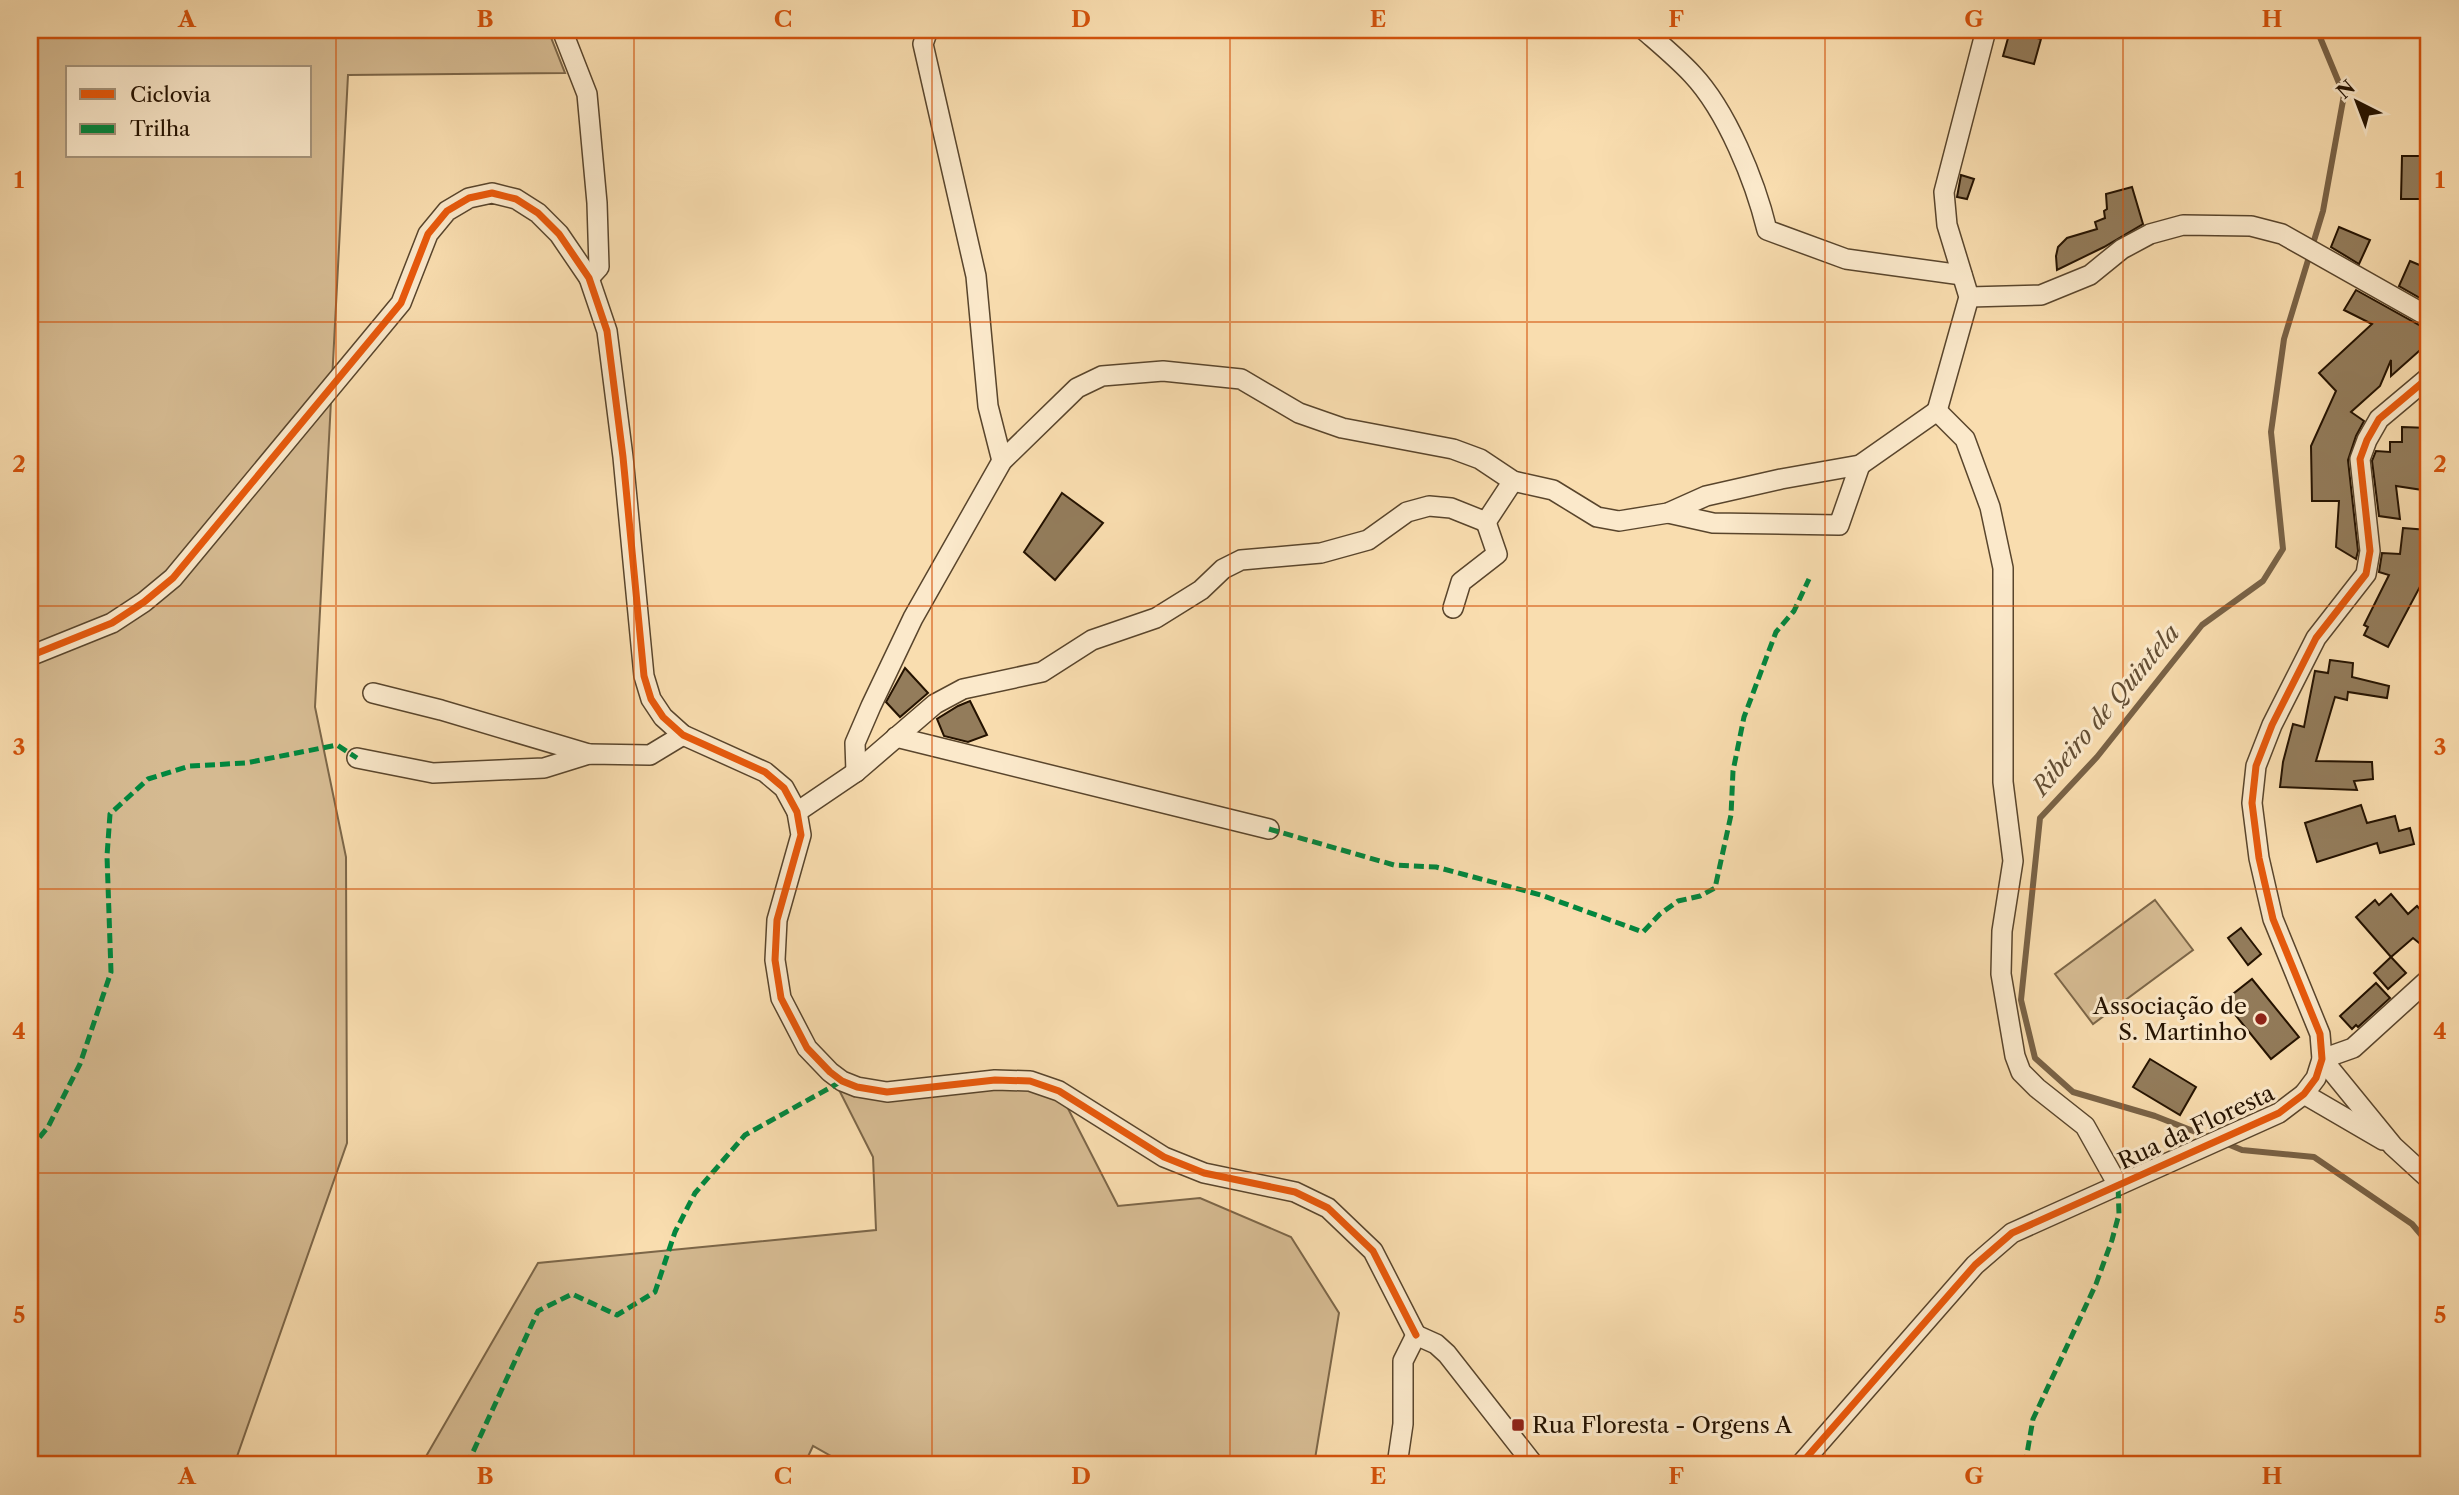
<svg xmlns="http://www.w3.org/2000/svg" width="2459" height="1495" viewBox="0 0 2459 1495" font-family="'Libre Caslon Text',serif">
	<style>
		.green { fill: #d5ba91; stroke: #7c6648; stroke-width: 2; fill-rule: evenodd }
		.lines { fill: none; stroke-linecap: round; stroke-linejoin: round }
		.stream { stroke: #796246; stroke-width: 6 }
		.building { fill: #937c5b; stroke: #241200; stroke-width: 2 }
		.minor-casing { stroke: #59452c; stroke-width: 22 }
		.minor { stroke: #fbe9cb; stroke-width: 19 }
		.quiet { stroke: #00873e; stroke-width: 5; stroke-dasharray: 10 5; stroke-linecap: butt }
		.cycleway-casing { stroke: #fbe9cb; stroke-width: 11 }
		.cycleway { stroke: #e8590c; stroke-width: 7 }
		.grid { fill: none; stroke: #d4520b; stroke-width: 2; stroke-opacity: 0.55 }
		.poi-dot { fill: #8f2418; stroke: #fbe9cb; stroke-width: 2.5 }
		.labels { text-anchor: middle; stroke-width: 6; stroke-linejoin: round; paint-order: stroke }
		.poi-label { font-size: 23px; fill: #241200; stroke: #fbe9cb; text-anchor: end }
		.street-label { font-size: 23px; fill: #241200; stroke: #fbe9cb }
		.water-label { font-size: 24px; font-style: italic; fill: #634e34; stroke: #fbe9cb }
		.neatline { fill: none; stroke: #d4520b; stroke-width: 2.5 }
		.grid-label { font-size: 23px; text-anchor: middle; font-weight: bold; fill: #d4520b }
	</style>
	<rect width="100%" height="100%" fill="#f9ddaf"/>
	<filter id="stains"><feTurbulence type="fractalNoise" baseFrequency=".00286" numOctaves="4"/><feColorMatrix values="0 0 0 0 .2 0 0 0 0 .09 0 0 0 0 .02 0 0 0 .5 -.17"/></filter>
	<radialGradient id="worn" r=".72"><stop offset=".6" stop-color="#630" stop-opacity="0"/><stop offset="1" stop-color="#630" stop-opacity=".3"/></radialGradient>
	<g class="green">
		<path d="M 30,30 L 548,30 L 565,73 L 348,75 L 315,707 L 346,857 L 347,1143 L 234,1465 L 30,1465 ZM 68,68 L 310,68 L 310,156 L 68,156 Z"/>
		<polygon points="2155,900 2193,950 2093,1024 2055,974"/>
		<polygon points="830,1072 842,1081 1059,1091 1118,1206 1200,1198 1291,1237 1339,1313 1314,1465 847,1465 813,1446 804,1465 421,1465 538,1263 876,1230 873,1157"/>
	</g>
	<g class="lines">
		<g class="stream">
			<polyline points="2211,1138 2155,1116 2073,1092 2035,1058 2021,1000 2040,818 2097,757 2202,625 2263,581 2283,549 2271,432 2284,339 2323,211 2344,95 2317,30"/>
			<polyline points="2225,1143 2242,1150 2314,1157 2412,1224 2429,1244"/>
		</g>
	</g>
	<g class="building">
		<polygon points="2010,31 2041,39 2034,64 2003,56"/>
		<polygon points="2402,156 2429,156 2429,199 2401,199"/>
		<polygon points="1961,175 1974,179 1967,199 1957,197"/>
		<polygon points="2132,187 2143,224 2104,247 2057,270 2056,256 2058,247 2067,238 2097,229 2095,222 2105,218 2104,211 2107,209 2106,194"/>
		<polygon points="2339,227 2370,240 2359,264 2331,247"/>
		<polygon points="2410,261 2429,269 2429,296 2427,302 2399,286"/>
		<polygon points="2356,290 2426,329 2429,338 2427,344 2391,376 2391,360 2380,386 2351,412 2364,421 2356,436 2348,460 2358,551 2356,559 2336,547 2339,501 2312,501 2311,446 2336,391 2319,373 2372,324 2344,310"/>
		<polygon points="2402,427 2429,428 2429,491 2396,486 2400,519 2379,516 2372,461 2376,451 2390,452 2390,442 2402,442"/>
		<polygon points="1062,493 1103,523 1055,580 1024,552"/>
		<polygon points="2403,528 2428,530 2423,581 2388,647 2364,635 2368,627 2364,625 2389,575 2379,572 2382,553 2400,554"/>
		<polygon points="2330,660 2353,663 2352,677 2389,686 2387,698 2348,692 2347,700 2335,697 2316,761 2372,762 2373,779 2354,781 2357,790 2280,787 2283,762 2293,724 2304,727 2315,671 2328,673"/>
		<polygon points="905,668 928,693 900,717 886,702"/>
		<polygon points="970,701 987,735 968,742 944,736 937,719 958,706"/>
		<polygon points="2361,805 2367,823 2395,816 2399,831 2410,828 2414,844 2380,853 2377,843 2317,862 2305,823"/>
		<polygon points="2391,894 2408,914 2417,906 2429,919 2429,951 2413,938 2391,957 2356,917 2375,900 2379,905"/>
		<polygon points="2241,928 2261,954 2248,965 2228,938"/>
		<polygon points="2391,957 2406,973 2388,989 2374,973"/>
		<polygon points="2252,979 2299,1037 2271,1059 2224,1001"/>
		<polygon points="2376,983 2390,998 2358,1027 2356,1025 2352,1029 2340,1016"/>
		<polygon points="2150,1059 2196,1087 2180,1115 2133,1087"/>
	</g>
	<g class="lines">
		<g class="minor-casing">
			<g id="minor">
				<polyline points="562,30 587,94 597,203 599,267 589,278"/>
				<polyline points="928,30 923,44 976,276 988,406 1002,461"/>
				<path d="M 1644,30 C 1660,44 1677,58 1692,74 C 1727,111 1755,181 1767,230 L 1846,259 L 1962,275"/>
				<polyline points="1969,297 2041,295 2090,275 2122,249 2150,234 2183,225 2251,226 2282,234 2429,317"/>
				<polyline points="1937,411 1965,439 1990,507 2003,568 2003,782 2013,861 2002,931 2001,974 2015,1056 2021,1072 2037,1088 2085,1126 2118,1185"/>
				<polyline points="1937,411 1969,297 1947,225 1944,192 1986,30"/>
				<polyline points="1668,513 1713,523 1839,525 1860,465"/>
				<polyline points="1453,608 1461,582 1497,554 1486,522"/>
				<polyline points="30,656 112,623 144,602 173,578 401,303 428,234 447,211 469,198 492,193 516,199 538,213 559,234 589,278 607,331 623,457 644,676 651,699 663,717 683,735 765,772 784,788 797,812 801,835 777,920 775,960 781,998 807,1048 830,1072 842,1081 857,1087 887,1092 995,1080 1030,1081 1059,1091 1164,1157 1204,1173 1295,1192 1328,1208 1373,1251 1416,1335"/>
				<polyline points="373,693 441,710 589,754"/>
				<polyline points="896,737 1269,829"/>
				<polyline points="357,758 433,773 544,768 589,754 650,755 683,735"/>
				<polyline points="856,772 855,743 871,706 913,618 1002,461 1077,388 1102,376 1163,371 1241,379 1299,413 1342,428 1453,449 1480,459 1513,481 1553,490 1597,517 1619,521 1668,513 1706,496 1781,479 1860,465 1937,411"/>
				<polyline points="797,812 856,772 935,704 963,689 1042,672 1092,640 1156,618 1201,590 1223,569 1241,560 1321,553 1368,540 1407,512 1429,506 1451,508 1486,522 1513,481"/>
				<polyline points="2429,979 2353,1048 2322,1059 2393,1146 2429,1179"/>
				<polyline points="2304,1094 2383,1140"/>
				<polyline points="1416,1335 1436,1344 1447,1354 1534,1465"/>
				<polyline points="1397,1465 1403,1424 1403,1361 1416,1335"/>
				<polyline points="1800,1465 1975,1265 2012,1233 2279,1113 2304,1094 2316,1078 2322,1059 2320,1034 2273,919 2259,858 2252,803 2256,766 2272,725 2316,638 2366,574 2370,551 2360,459 2367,440 2379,419 2429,377"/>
			</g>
		</g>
		<use href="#minor" class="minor"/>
		<g class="quiet">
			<path d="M 83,30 C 98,35 148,38 160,30"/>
			<polyline points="1269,829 1394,865 1436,867 1541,895 1643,932 1660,914 1678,901 1700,896 1715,888 1731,815 1733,771 1744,717 1776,632 1794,611 1809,579"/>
			<polyline points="30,1149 48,1127 80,1064 111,972 107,856 110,814 148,779 190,766 246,763 337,745 357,758"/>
			<polyline points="467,1465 538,1311 572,1294 617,1315 655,1292 675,1232 695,1193 745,1135 842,1081"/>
			<polyline points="2025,1465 2033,1419 2096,1284 2112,1240 2119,1214 2118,1185"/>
		</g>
		<g class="cycleway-casing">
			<g id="cycleway">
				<polyline points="30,656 112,623 144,602 173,578 401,303 428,234 447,211 469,198 492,193 516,199 538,213 559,234 589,278 607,331 623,457 644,676 651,699 663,717 683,735 765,772 784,788 797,812 801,835 777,920 775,960 781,998 807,1048 830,1072 842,1081 857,1087 887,1092 995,1080 1030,1081 1059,1091 1164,1157 1204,1173 1295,1192 1328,1208 1373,1251 1416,1335"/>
				<polyline points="1800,1465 1975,1265 2012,1233 2279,1113 2304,1094 2316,1078 2322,1059 2320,1034 2273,919 2259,858 2252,803 2256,766 2272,725 2316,638 2366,574 2370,551 2360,459 2367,440 2379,419 2429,377"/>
			</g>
		</g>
		<use href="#cycleway" class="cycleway"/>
	</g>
	<path class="grid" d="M 336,30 L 336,1465M 634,30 L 634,1465M 932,30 L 932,1465M 1230,30 L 1230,1465M 1527,30 L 1527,1465M 1825,30 L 1825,1465M 2123,30 L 2123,1465M 30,322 L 2429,322M 30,606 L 2429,606M 30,889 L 2429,889M 30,1173 L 2429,1173"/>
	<g class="poi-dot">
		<circle cx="2261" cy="1019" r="7"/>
		<rect x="1511" y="1418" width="14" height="14" rx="3.5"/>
	</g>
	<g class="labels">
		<g class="poi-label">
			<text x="2247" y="1014">Associação de<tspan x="2247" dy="26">S. Martinho</tspan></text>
			<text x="1532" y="1433" text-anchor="start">Rua Floresta - Orgens A</text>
		</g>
		<g class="street-label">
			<text transform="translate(2196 1127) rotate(-25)" y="8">Rua da Floresta</text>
		</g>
		<g class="water-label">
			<text transform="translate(2106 710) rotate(-50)" y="8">Ribeiro de Quintela</text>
		</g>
	</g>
	<rect width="2459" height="1495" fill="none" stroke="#f9ddaf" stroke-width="77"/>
	<rect x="66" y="66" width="245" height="91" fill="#fbe9cb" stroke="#a5937a" stroke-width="2"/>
	<rect x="80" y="89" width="35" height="10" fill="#e8590c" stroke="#a5937a" stroke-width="2"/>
	<text x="130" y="102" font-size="21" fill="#241200">Ciclovia</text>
	<rect x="80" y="124" width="35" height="10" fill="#00873e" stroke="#a5937a" stroke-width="2"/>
	<text x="130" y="136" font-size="21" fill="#241200">Trilha</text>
	<g transform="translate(2357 102) rotate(318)" stroke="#fbe9cb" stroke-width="5" paint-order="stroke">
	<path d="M0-5L12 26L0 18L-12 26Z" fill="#241200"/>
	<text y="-10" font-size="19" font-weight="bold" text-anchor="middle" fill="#241200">N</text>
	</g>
	<rect x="38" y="38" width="2382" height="1418" class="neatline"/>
	<g class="grid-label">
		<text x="187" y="27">A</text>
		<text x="485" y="27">B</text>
		<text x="783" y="27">C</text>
		<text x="1081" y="27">D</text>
		<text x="1378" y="27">E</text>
		<text x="1676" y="27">F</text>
		<text x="1974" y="27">G</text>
		<text x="2272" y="27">H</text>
		<text x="19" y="188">1</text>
		<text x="2440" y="188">1</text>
		<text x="19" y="472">2</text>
		<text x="2440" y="472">2</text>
		<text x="19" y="755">3</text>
		<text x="2440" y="755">3</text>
		<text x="19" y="1039">4</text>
		<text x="2440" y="1039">4</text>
		<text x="19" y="1323">5</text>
		<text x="2440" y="1323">5</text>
		<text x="187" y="1484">A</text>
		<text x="485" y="1484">B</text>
		<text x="783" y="1484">C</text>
		<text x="1081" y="1484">D</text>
		<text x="1378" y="1484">E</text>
		<text x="1676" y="1484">F</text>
		<text x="1974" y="1484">G</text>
		<text x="2272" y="1484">H</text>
	</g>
	<rect width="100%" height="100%" filter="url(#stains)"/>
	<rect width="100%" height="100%" fill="url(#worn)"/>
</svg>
